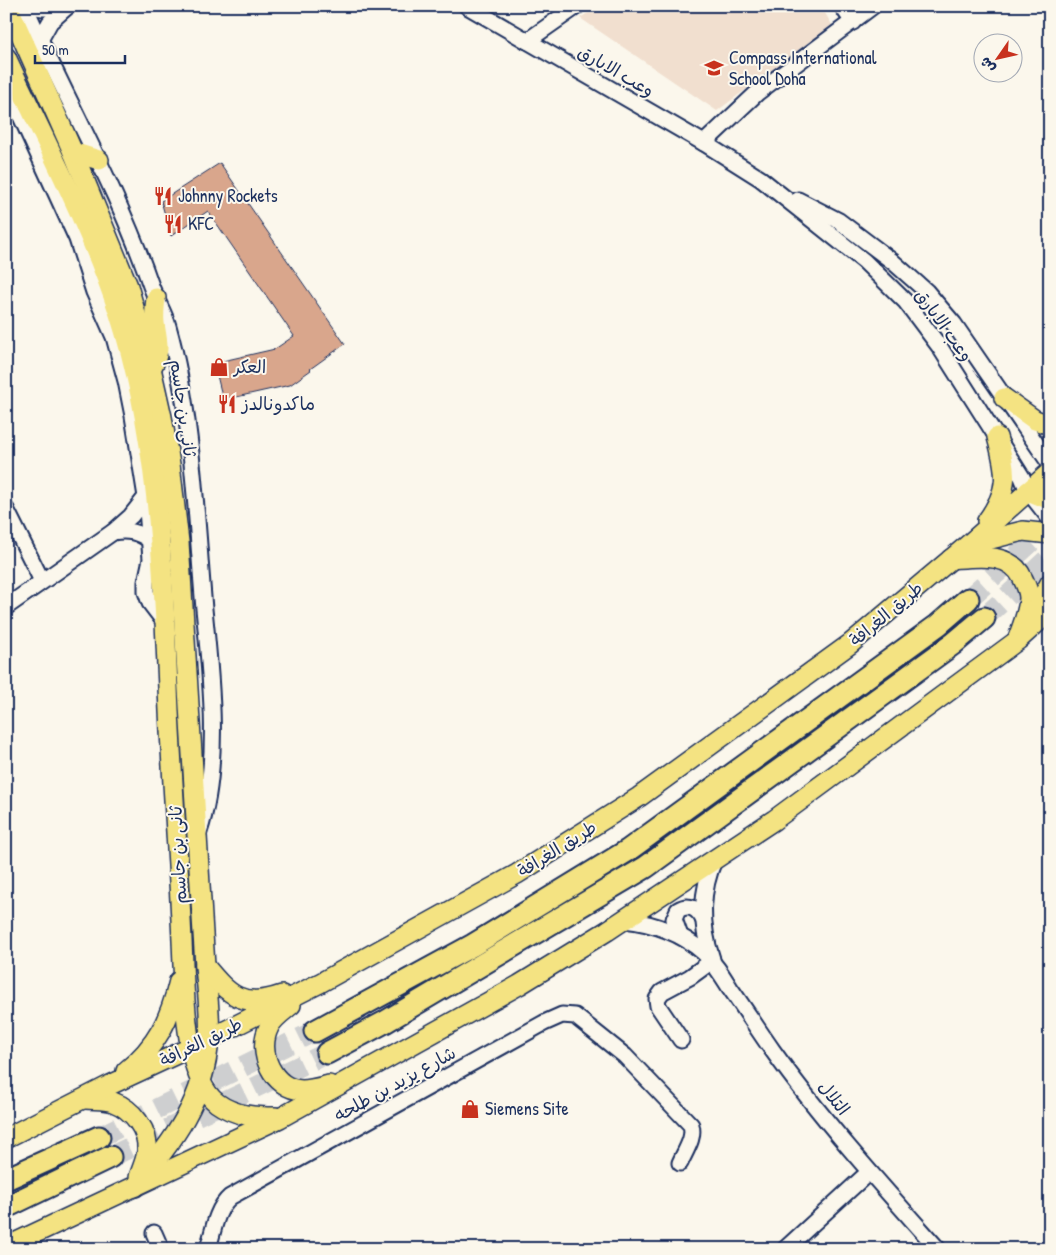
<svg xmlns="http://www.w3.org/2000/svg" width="1056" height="1255" viewBox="0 0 1056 1255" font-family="'Patrick Hand','Playpen Sans Arabic',sans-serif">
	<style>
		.built { fill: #f1dfcf }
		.building { fill: #d9a68c; stroke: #1b2f5e }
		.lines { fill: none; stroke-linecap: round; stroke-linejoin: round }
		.highway-tunnel { stroke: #cecfd0; stroke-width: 21; stroke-dasharray: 21 11; stroke-linecap: butt }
		.minor-casing { stroke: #1b2f5e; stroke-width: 19 }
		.major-casing { stroke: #1b2f5e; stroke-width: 22 }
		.highway-casing { stroke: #1b2f5e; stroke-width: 25 }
		.minor { stroke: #fbf7ec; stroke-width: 15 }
		.major { stroke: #f4e382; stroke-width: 19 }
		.highway { stroke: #f4e382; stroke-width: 21 }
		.labels { text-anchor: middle; stroke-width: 4; stroke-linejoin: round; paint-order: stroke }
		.poi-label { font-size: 18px; fill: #1b2f5e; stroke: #fbf7ec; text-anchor: start }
		.street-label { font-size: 18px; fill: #1b2f5e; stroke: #fbf7ec }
	</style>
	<rect width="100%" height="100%" fill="#fbf7ec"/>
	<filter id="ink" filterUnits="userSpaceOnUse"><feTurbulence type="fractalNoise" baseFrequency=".02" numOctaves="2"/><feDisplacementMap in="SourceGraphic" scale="10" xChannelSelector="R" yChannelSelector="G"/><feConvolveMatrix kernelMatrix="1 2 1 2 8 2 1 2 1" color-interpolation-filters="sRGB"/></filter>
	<g filter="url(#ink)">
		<polygon class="built" points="599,6 821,6 832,25 717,111 580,18"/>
		<polygon class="building" points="220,163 345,344 310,369 311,370 290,385 223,400 214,363 275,349 294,336 208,211 171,236 161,201"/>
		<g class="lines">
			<g class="highway-tunnel">
				<polyline points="968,599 1050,525"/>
				<polyline points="984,618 1050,557"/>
				<polyline points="99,1137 315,1031"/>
				<polyline points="110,1157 327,1053"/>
			</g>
			<g class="minor-casing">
				<g id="minor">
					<path d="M 25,6 C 66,100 118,189 151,286 C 156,300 164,312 168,326 C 193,415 196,517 204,609 C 211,677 221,766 199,832"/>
					<polyline points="31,6 43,8 65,8"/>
					<polyline points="467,6 704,143 761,179 864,261 906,302 939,346 1022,477 1028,491 1050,519"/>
					<polyline points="842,6 853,22"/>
					<polyline points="40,40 50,22 68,6"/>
					<polyline points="527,41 577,6"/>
					<polyline points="6,84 77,239 94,292 114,337 126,381 133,416 146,497 151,559 146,582 146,592 150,603 166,624"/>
					<polyline points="704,143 757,93 873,6"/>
					<polyline points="798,200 839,221 892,261 926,291 954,324 1050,464"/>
					<polyline points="6,509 42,581"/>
					<path d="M 113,532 C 128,529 139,532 151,541"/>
					<polyline points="6,607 113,532 131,516 146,497"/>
					<path d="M 624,920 C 653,923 680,932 703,952 C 714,962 722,975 730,988 C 745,1009 758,1030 773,1051 C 823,1121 881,1185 938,1249"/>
					<path d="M 680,936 L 674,919 L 678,910 C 689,903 698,909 703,919"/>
					<path d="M 712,959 C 700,925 700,892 715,858"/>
					<polyline points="681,1040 658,1006 657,999 662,992 690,977 712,961"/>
					<polyline points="154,1233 161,1249"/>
					<path d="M 208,1249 C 213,1232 216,1209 230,1197 L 544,1023 L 562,1015 L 575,1016 L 625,1056 L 691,1125 C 695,1138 685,1151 680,1163"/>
					<polyline points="785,1249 869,1172"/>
				</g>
			</g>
			<g class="major-casing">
				<g id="major">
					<path d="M 8,6 L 73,152 L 128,286 L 151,368 L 162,417 L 170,464 L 179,542 L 205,966 C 207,990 211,1015 209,1039 C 204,1103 173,1140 135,1187"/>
					<path d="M 6,57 C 45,141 89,224 118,311 C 160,440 163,577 169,711 C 173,796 180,880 183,965 C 185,1001 186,1080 217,1103 C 235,1116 255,1117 276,1117"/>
					<polyline points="73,152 99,160"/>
					<path d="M 152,367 C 162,349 157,341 155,323 C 154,314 155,306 156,298"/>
					<polyline points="1004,398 1035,420 1050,425"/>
					<polyline points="1028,491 1050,500"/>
					<path d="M 987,521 C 1010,489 1007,473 997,437"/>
					<polyline points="971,544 1023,531 1050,534"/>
					<path d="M 951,559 C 976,557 1011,551 1023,579 C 1026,585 1029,591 1029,598 C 1029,611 1022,626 1018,638"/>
					<polyline points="1030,619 1050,583"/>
					<path d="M 205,966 C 229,995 242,1009 282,995"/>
					<path d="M 291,1005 C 284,1011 273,1018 269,1027 C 256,1052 273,1089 302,1090 C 311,1090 321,1087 329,1085"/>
					<path d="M 126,1071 C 157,1046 170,1019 179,981"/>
					<path d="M 86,1099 C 94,1100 105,1099 113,1102 C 132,1109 149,1130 147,1151 C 146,1160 142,1168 139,1177"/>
					<polyline points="6,1138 110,1085 209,1039 320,983 517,874 639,797 850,644 969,544 1050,472"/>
					<polyline points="6,1247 280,1118 519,985 607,931 774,820 1018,640 1050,611"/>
				</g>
			</g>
			<g class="highway-casing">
				<g id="highway">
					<polyline points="315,1031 473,945 627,851 938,625 968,599"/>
					<polyline points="327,1053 385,1022 646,867 953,644 984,618"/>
					<polyline points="6,1179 99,1137"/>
					<polyline points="6,1207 110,1157"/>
				</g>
			</g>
			<use href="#minor" class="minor"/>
			<use href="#major" class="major"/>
			<use href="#highway" class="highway"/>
		</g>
	</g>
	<defs>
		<g id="school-bare" transform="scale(1.5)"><path d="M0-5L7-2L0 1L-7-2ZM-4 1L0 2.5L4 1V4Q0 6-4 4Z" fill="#c8321e" stroke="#fbf7ec" stroke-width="2.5" paint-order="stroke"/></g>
		<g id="restaurant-bare" transform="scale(1.5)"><path d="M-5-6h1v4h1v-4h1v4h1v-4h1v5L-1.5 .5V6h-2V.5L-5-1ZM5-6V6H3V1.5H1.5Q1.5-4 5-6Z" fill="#c8321e" stroke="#fbf7ec" stroke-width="2.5" paint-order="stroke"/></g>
		<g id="shop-bare" transform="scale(1.5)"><path d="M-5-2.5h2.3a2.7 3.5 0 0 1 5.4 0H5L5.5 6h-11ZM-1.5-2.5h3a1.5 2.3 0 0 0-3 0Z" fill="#c8321e" stroke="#fbf7ec" stroke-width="2.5" paint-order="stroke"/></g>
	</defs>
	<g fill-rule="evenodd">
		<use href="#school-bare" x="714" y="68"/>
		<use href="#restaurant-bare" x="163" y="196"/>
		<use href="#restaurant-bare" x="173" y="224"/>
		<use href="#shop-bare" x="219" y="367"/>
		<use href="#restaurant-bare" x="227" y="404"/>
		<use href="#shop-bare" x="470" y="1109"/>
	</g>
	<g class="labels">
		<g class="poi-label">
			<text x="729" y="64">Compass International<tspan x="729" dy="21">School Doha</tspan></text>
			<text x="178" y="202">Johnny Rockets</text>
			<text x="188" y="230">KFC</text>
			<text x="234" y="373">العكر</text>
			<text x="242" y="410">ماكدونالدز</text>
			<text x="485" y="1115">Siemens Site</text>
		</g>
		<g class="street-label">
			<text transform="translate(616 71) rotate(30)" y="6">وعب الابارق</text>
			<text transform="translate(944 325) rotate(54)" y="6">وعب الابارق</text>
			<text transform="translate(183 408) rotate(82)" y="6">ثانى بن جاسم</text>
			<text transform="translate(886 614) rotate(-40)" y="6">طريق الغرافة</text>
			<text transform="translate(557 849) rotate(-32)" y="6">طريق الغرافة</text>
			<text transform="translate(178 855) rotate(-93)" y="6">ثانى بن جاسم</text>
			<text transform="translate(201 1042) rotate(-26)" y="6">طريق الغرافة</text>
			<text transform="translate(395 1084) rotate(-29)" y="6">شارع يزيد بن طلحه</text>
			<text transform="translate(834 1098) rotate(52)" y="6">التلال</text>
		</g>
	</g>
	<rect width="1056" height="1255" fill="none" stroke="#fbf7ec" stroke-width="25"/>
	<rect x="12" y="12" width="1031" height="1230" fill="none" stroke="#1b2f5e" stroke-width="2" filter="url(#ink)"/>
	<g transform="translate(998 58) rotate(236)"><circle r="24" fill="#fbf7ec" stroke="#a1a7b3"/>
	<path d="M0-4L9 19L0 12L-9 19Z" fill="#c8321e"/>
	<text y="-8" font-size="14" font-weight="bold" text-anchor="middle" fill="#1b2f5e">ش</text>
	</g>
	<path d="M35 55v8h90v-8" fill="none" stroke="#1b2f5e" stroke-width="2.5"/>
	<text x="42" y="55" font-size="15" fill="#1b2f5e" stroke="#fbf7ec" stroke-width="4" paint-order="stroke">50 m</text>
</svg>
